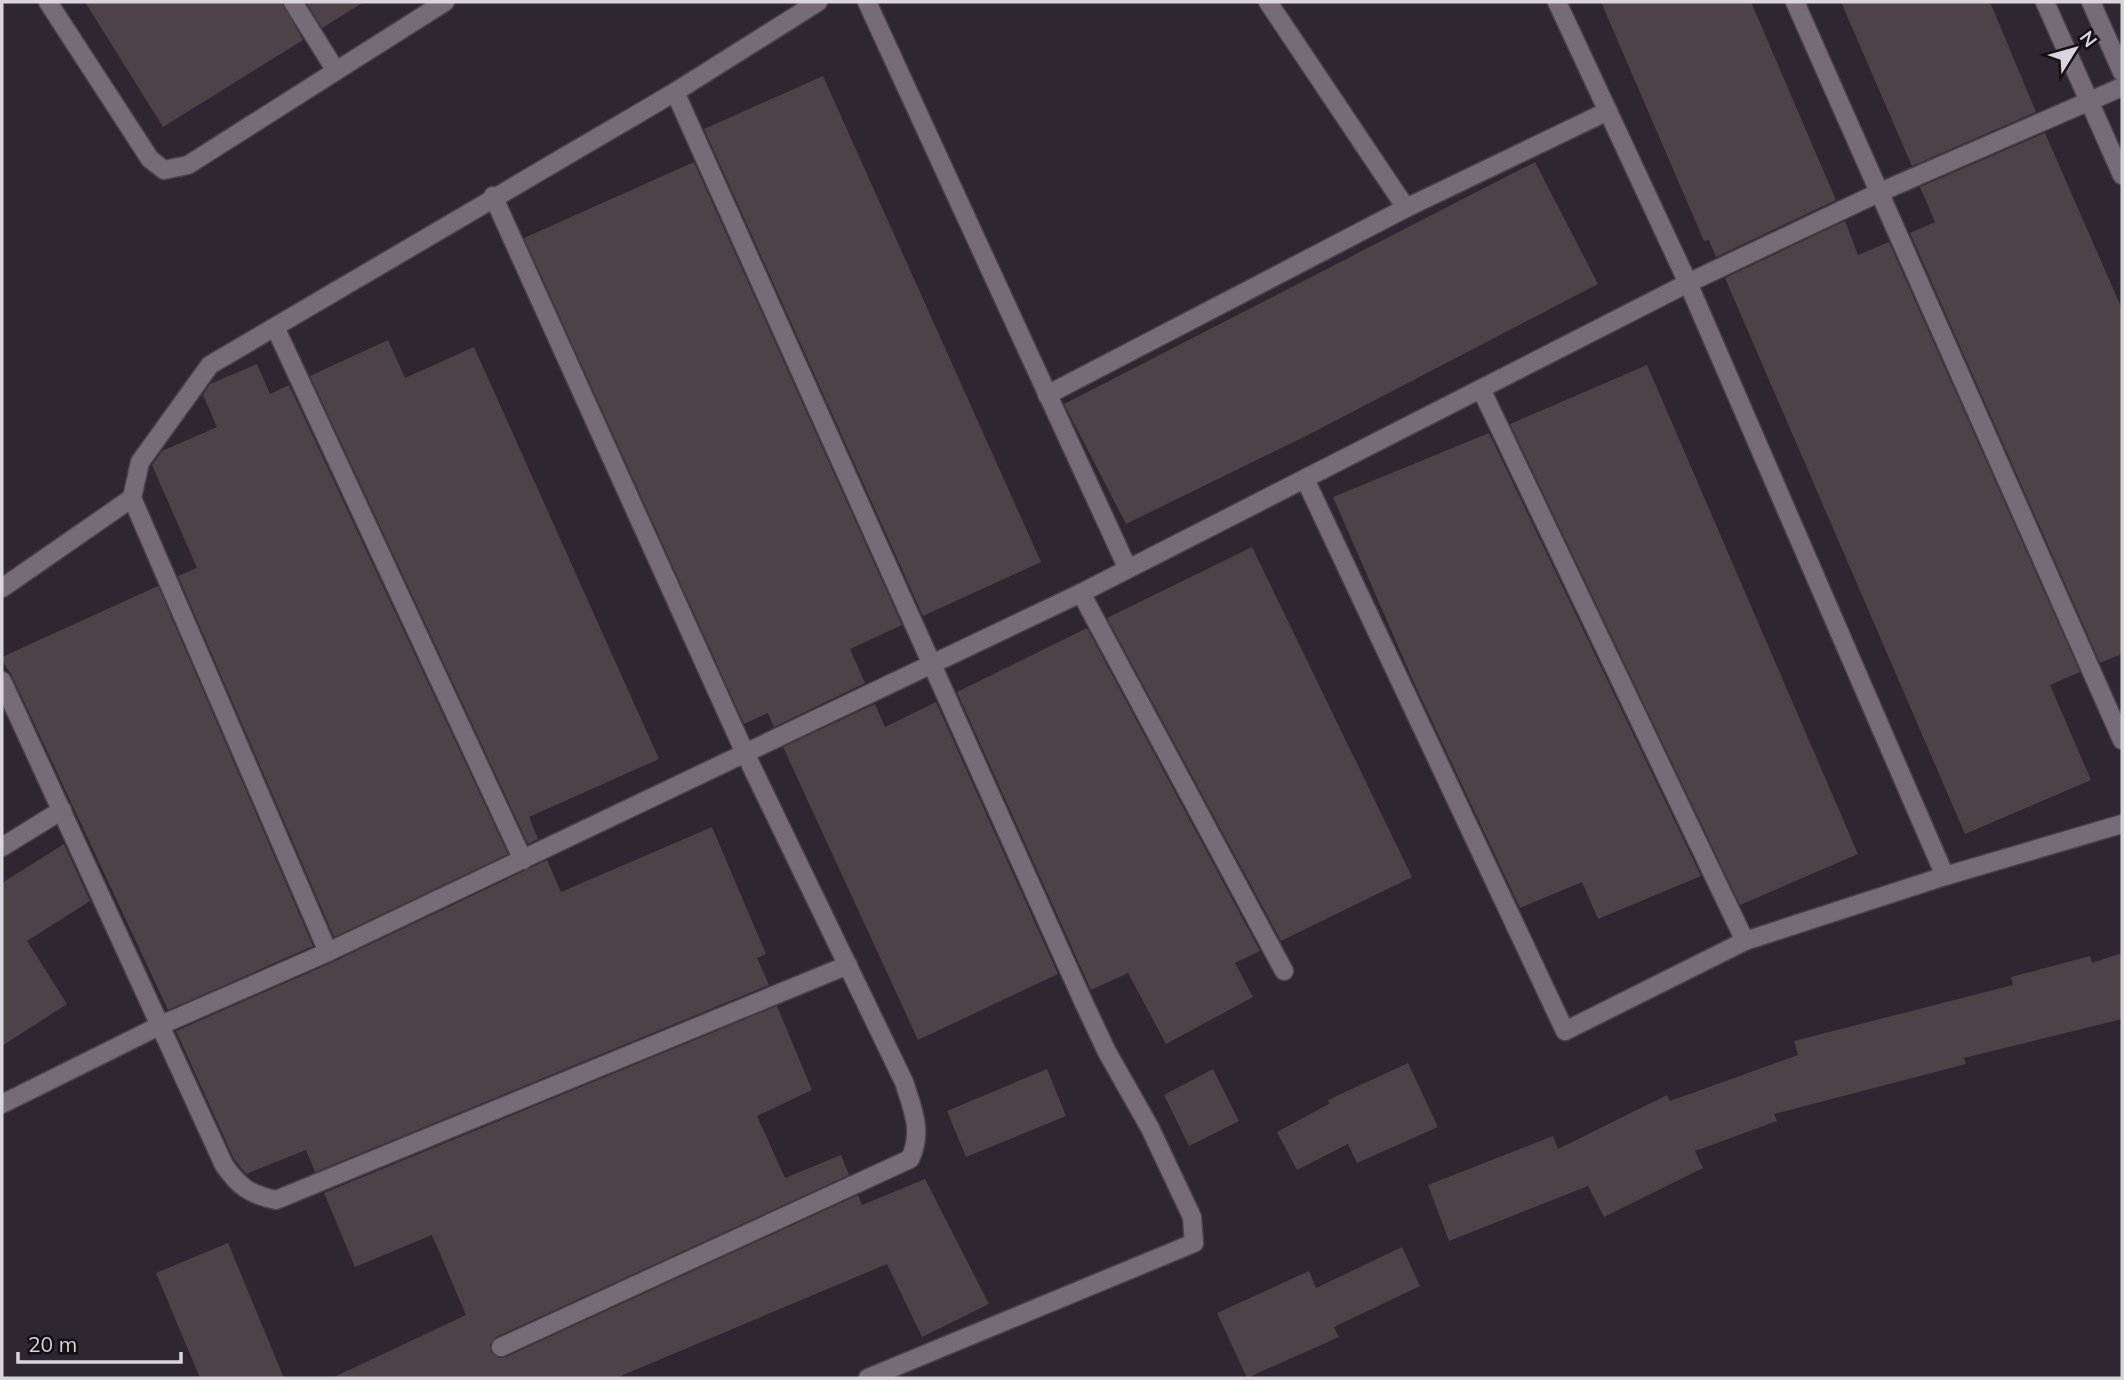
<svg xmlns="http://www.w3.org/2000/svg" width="2124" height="1380" viewBox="0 0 2124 1380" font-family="Mulish,sans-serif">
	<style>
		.building { fill: #4e4249 }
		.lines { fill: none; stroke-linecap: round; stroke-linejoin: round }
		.minor-casing { stroke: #49424b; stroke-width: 21 }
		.minor { stroke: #756c78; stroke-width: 18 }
	</style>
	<rect width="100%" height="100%" fill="#2e2630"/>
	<g class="building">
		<polygon points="85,2 282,2 303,40 163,127"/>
		<polygon points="306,2 364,2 322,28"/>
		<polygon points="1601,2 1751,2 1836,200 1716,257 1709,240 1704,241"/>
		<polygon points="1841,2 1990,2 2036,112 1912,166"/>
		<polygon points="823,76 1041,562 923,616 704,129"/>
		<polygon points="2045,133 2122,309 2122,654 2100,663 1910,233 1935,222 1920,187"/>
		<polygon points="694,162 902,625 850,649 865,683 774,727 768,713 744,724 524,238"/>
		<polygon points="1535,162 1598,284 1306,436 1126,524 1064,404"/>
		<polygon points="1845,221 1858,255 1889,242 2080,672 2050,685 2091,780 1965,834 1725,278"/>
		<polygon points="388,340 405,378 474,347 659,759 529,817 538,839 528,844 310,376"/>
		<polygon points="257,364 270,394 289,385 508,854 334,937 178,576 197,568 152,465 162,451 217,427 203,395 210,384"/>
		<polygon points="1647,365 1858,854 1740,905 1510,424"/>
		<polygon points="1489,433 1701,876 1598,919 1582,882 1520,908 1415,685 1333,497"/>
		<polygon points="1252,547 1412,877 1281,941 1107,618"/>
		<polygon points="158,586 313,946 168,1010 12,676 2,660 2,657"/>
		<polygon points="1087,628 1260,951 1235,963 1253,997 1166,1044 1128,973 1091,990 957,692"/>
		<polygon points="936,702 1058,974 918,1040 783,747 875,704 885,727"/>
		<polygon points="712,827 766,954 757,958 769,985 315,1172 306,1150 246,1174 234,1159 176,1031 333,962 547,860 561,892"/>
		<polygon points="64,844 90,901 27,941 67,1004 2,1046 2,883"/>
		<polygon points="2122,953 2122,1019 1964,1058 1966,1064 1774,1114 1777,1121 1695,1151 1703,1168 1604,1217 1588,1186 1449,1241 1428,1185 1553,1136 1558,1149 1667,1095 1670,1101 1798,1055 1794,1041 2013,985 2011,977 2090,956 2092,963"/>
		<polygon points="777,1006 812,1090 757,1116 785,1178 841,1155 849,1175 496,1337 490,1345 491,1352 499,1358 506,1357 858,1195 862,1205 925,1179 989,1304 922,1337 887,1264 616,1378 332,1378 466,1315 432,1235 355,1267 324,1193"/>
		<polygon points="1408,1063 1438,1127 1357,1163 1348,1144 1297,1170 1277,1132 1329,1104 1328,1100"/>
		<polygon points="1047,1069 1066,1116 966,1157 947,1111"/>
		<polygon points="1213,1069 1239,1121 1189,1146 1164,1095"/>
		<polygon points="228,1243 284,1378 200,1378 156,1273"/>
		<polygon points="1402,1247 1420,1286 1334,1327 1339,1337 1247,1378 1217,1313 1309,1271 1316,1288"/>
	</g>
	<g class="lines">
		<g class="minor-casing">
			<g id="minor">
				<polyline points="48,2 150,159 164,170 188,165 336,71"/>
				<polyline points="293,2 336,71 445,2"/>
				<polyline points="867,2 1127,567"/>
				<polyline points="1268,2 1406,208"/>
				<polyline points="1557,2 1688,283 1945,876"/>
				<polyline points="1795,2 2122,740"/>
				<polyline points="2045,2 2122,175"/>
				<polyline points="2091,2 2122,72"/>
				<polyline points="675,92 1083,1001 1107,1052 1150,1128 1192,1217 1194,1243 868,1378"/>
				<path d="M 493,196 L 745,753 L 904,1082 C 913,1110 923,1132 910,1159 L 501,1347"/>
				<polyline points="275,327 523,860"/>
				<polyline points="1481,389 1745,941"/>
				<polyline points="1047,395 1406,208 1608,111"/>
				<polyline points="1305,479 1565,1031 1745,941 1945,876 2122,824"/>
				<polyline points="2,588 132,498"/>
				<polyline points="1081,593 1284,971"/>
				<path d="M 2,681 L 224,1165 C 239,1187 251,1195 276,1200 L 848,965"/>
				<polyline points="2,847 62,810"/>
				<polyline points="328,952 132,498 140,462 210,365 675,92 818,2"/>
				<polyline points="2,1104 161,1025 328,952 1081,593 1688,283 1878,193 2122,87"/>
			</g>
		</g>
		<use href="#minor" class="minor"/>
	</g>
	<rect width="2124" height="1380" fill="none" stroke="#dad5dc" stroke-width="7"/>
	<g transform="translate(2075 49) rotate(53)" stroke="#141115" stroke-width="5" paint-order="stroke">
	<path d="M0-5L12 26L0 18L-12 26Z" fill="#dad5dc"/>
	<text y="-10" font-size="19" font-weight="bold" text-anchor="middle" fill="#dad5dc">N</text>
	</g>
	<path d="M18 1352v10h163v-10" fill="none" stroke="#dad5dc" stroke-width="3.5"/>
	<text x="28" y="1352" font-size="21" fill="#dad5dc" stroke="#141115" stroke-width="5" paint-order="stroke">20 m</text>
</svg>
